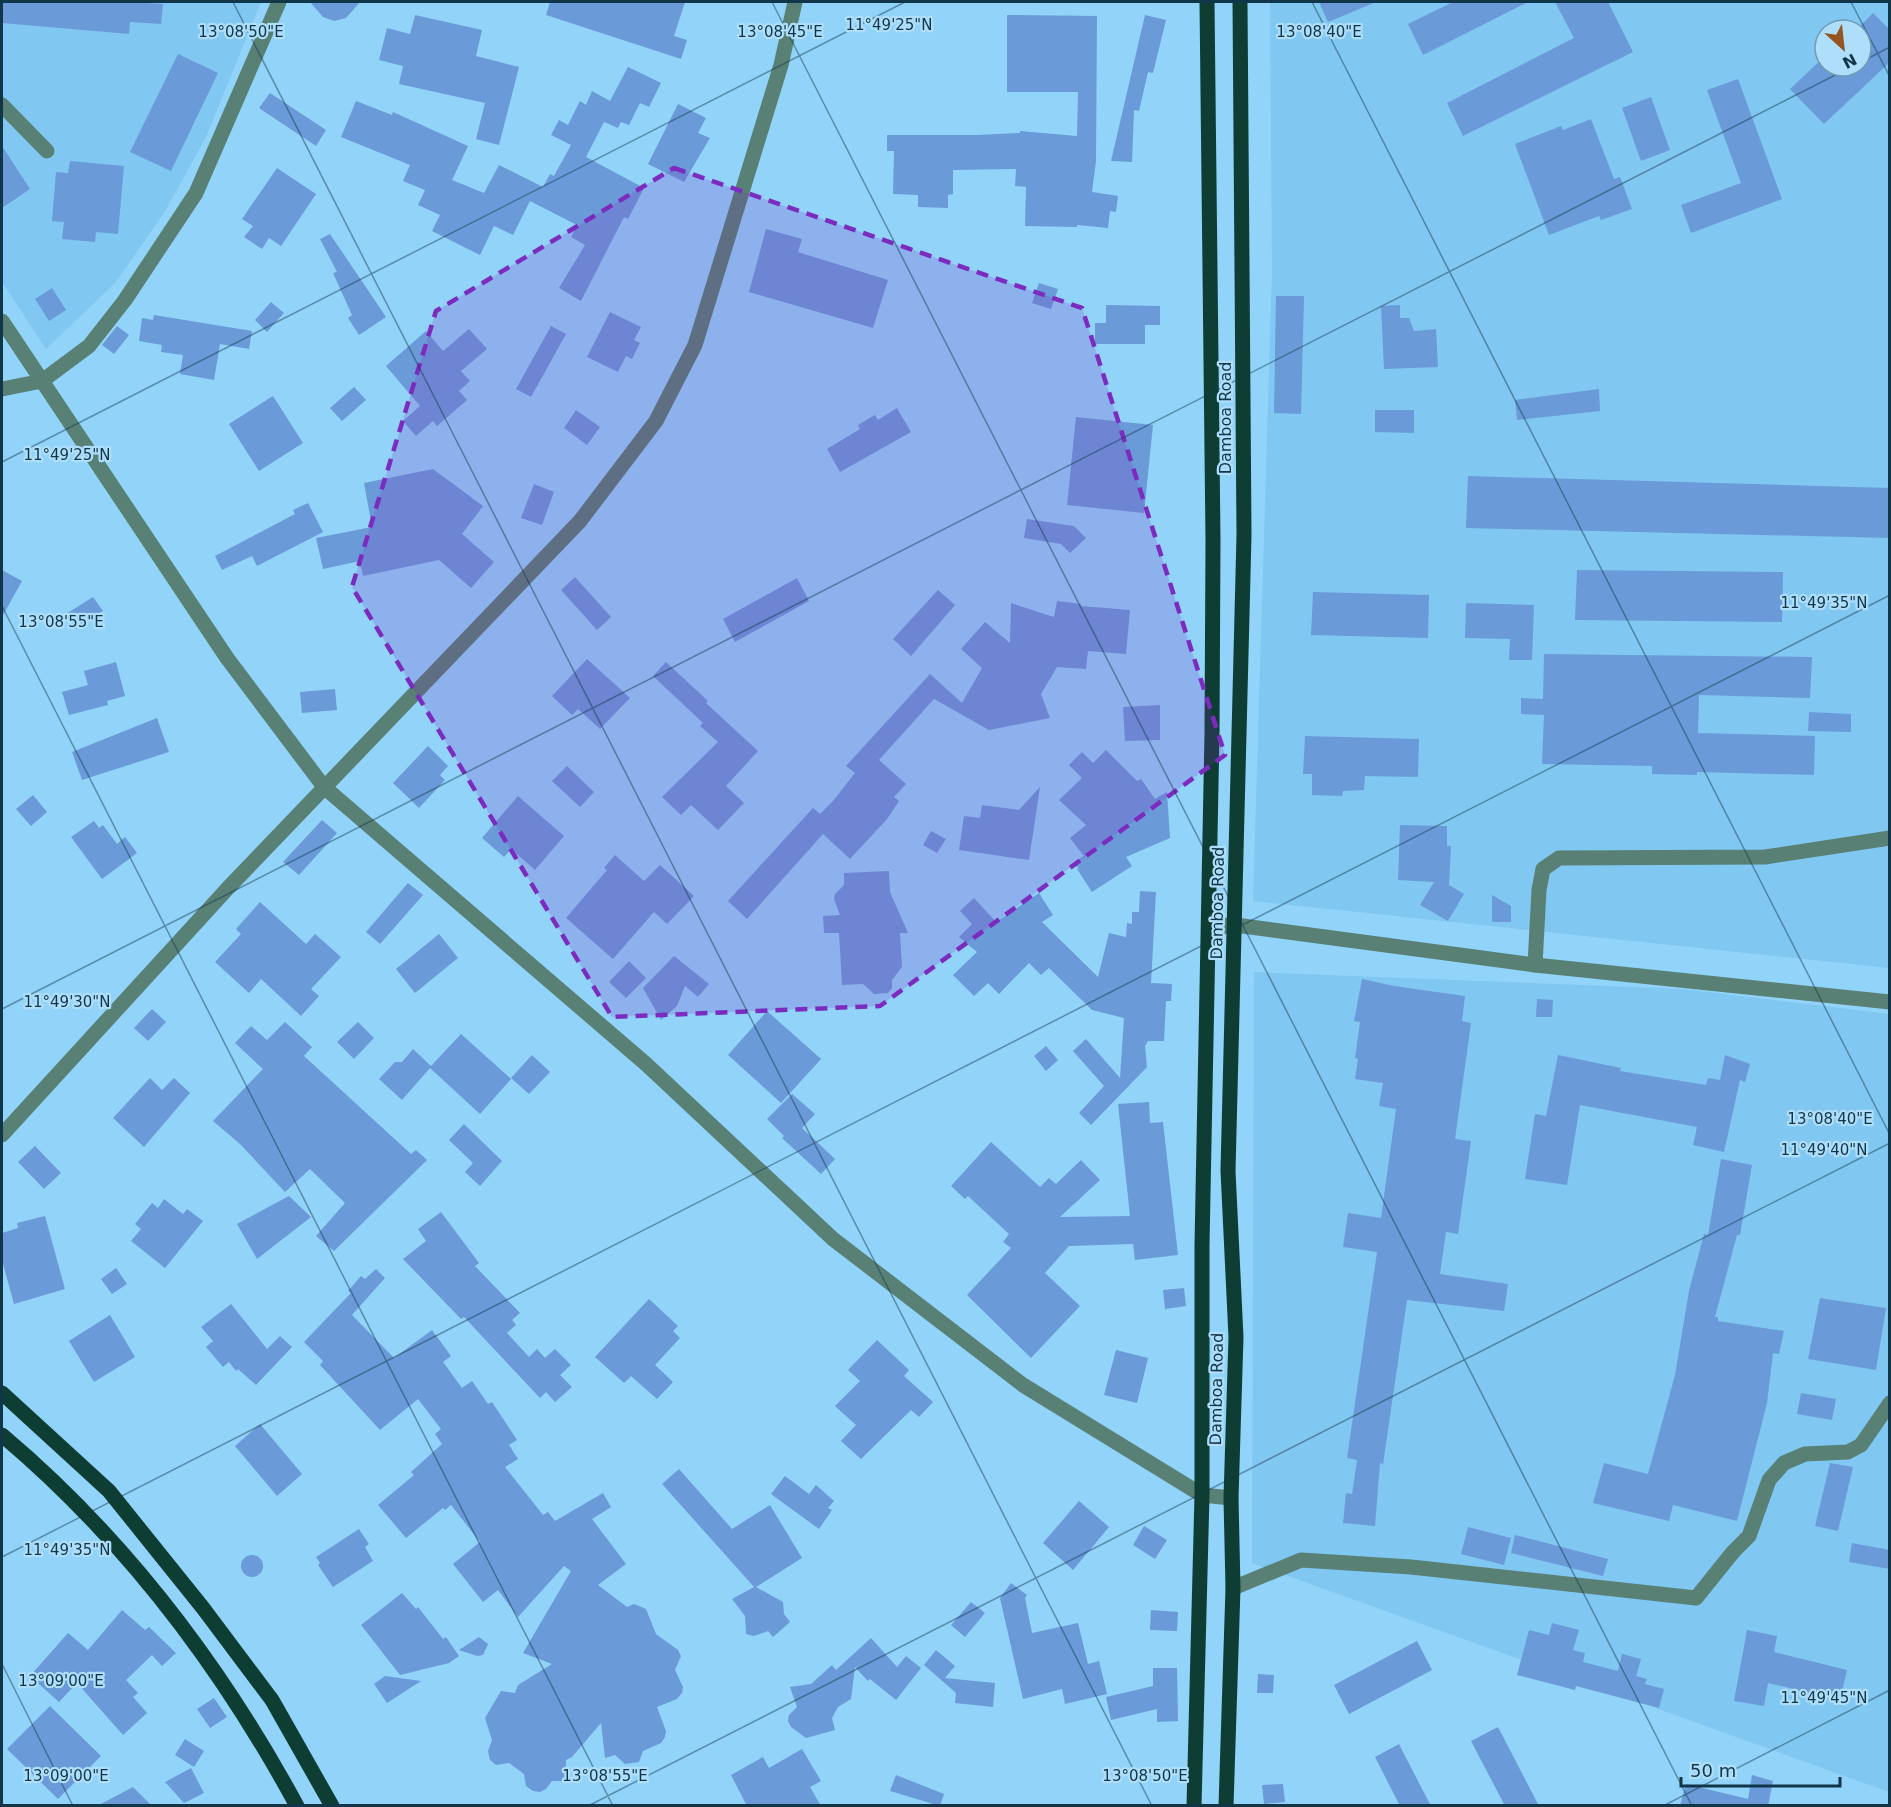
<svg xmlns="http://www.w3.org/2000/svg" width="1891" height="1807" viewBox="0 0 1891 1807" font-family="'DejaVu Sans',sans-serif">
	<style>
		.built { fill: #80c7f1; fill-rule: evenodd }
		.building { fill: #6a9bd8 }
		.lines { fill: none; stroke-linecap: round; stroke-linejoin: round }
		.minor { stroke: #588075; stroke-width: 15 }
		.major { stroke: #0e3e33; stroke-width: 15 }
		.marked { fill: #7b2cbf; fill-opacity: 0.2; stroke: #7b2cbf; stroke-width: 4.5; stroke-dasharray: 12 8; stroke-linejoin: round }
		.ticks { fill: none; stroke: #123649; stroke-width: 1.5; stroke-opacity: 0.45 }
		.labels { text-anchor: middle; stroke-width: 4.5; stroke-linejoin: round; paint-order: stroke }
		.street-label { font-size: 16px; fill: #123649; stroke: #aedefa }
		.ticks-label { font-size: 15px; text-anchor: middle; fill: #123649; stroke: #aedefa; stroke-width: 4.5; stroke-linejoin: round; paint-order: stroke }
	</style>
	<rect width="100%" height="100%" fill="#92d3f9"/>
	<g class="built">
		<polygon points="2,2 261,2 206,137 164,213 115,283 46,349 2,282"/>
		<path d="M 1270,2 L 1889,2 L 1889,968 L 1253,901 L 1272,272 ZM 1825,30 L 1861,30 L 1861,66 L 1825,66 Z"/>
		<polygon points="1254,972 1683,989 1889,1014 1889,1792 1252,1563"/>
	</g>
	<g class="building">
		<polygon points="2,2 131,2 163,4 161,24 130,22 129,34 2,23"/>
		<polygon points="310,2 360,2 346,18 334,21 323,17"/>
		<polygon points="550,2 685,2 674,36 687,40 681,59 546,15"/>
		<polygon points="1319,2 1376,2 1328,22"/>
		<polygon points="1453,2 1528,2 1423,55 1408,24"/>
		<polygon points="1555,2 1608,2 1633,52 1463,136 1447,103 1574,38"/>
		<polygon points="1873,13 1890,30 1890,62 1824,124 1790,89 1825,56 1825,66 1861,66 1861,25"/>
		<polygon points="415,15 482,30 476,56 519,67 499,145 476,139 485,103 399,84 403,66 379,60 387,28 410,34"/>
		<polygon points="1007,15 1097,16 1096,161 1092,192 1118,196 1116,212 1110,211 1108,228 1077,225 1077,227 1025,226 1026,187 1015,186 1016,169 953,170 953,194 948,195 948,208 918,207 918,195 893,194 894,151 887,151 887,135 977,135 1020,133 1020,131 1077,136 1078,92 1007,92"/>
		<polygon points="1145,15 1166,20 1153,73 1148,72 1139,111 1134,110 1132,162 1111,161"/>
		<polygon points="178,54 218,73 171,171 130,152"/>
		<polygon points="628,67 661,83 649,107 640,103 629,125 621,122 618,128 604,122 586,157 644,188 628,219 624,217 581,301 559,288 585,245 571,237 577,225 530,201 513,235 494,226 480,255 432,231 440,215 418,205 425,190 403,181 410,165 341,137 356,101 392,115 393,112 468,146 452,180 484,193 499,165 543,187 550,174 554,176 571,145 551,135 559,120 568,125 580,101 586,105 592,91 610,101"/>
		<polygon points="1738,79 1782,199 1691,233 1681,205 1741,183 1707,90"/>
		<polygon points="270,93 326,130 316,146 259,108"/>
		<polygon points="1651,97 1670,150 1641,161 1622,108"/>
		<polygon points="678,104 706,118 698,133 710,138 684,182 648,164"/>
		<polygon points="1591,119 1614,179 1620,177 1632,209 1601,220 1599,216 1549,235 1515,144 1561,126 1563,130"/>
		<polygon points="2,146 30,189 2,208"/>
		<polygon points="70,161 124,166 118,234 96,232 95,242 62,239 64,222 52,221 56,172 68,173"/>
		<polygon points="277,168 316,194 281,246 269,238 262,249 244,237 253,226 242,219"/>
		<polygon points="766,229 802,239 798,252 888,280 873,328 749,292"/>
		<polygon points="330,234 386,317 359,335 348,318 352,315 333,273 337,272 320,239"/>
		<polygon points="1039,283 1058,289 1051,309 1032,303"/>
		<polygon points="52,288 66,310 49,321 35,299"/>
		<polygon points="1276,296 1304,296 1301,414 1274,413"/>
		<polygon points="271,302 284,313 267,332 255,320"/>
		<polygon points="1106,305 1160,306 1160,325 1145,325 1145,344 1095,344 1095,323 1106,323"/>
		<polygon points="1400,305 1400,318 1409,318 1414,331 1436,329 1438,367 1384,369 1381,306"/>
		<polygon points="610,312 641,327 634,340 640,343 632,359 626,356 618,372 587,357"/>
		<polygon points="154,315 252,331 249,349 220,344 214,380 180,374 183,355 161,352 162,345 139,341 142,318 153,320"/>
		<polygon points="117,326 129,335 114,354 102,345"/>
		<polygon points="551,326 566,334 531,397 516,389"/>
		<polygon points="469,329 487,349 461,371 470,381 459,391 467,400 437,426 433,421 416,436 403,421 420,406 386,366 426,331 443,351"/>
		<polygon points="354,387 366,400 342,421 330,408"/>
		<polygon points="1599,389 1600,411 1517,420 1515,400"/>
		<polygon points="273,396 303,443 259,471 229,424"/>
		<polygon points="897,408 911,432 840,472 827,449 860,429 858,425 875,415 878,420"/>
		<polygon points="576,410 600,427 587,445 564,428"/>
		<polygon points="1375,410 1414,410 1414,433 1375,432"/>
		<polygon points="1076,417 1153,425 1144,513 1067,505"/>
		<polygon points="433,469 483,506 462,534 494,562 471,588 439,560 363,576 360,561 323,569 316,538 372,527 364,483"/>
		<polygon points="1468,476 1890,488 1890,538 1466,528"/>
		<polygon points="534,484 554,492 542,525 521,518"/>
		<polygon points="308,503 323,532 257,566 252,556 222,570 215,556 295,514 293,510"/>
		<polygon points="1027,519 1074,526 1086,538 1070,553 1061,544 1024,538"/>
		<polygon points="2,570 22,581 2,617"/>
		<polygon points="1577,570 1783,572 1782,622 1575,620"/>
		<polygon points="575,577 611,617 597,630 561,590"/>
		<polygon points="797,578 809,601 735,642 723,619"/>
		<polygon points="938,590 955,605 911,656 893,639"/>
		<polygon points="1313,592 1429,595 1428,638 1311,635"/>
		<polygon points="93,597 103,611 76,629 66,614"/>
		<polygon points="1057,601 1081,604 1081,606 1130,610 1126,654 1088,651 1086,669 1057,667 1041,694 1050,718 989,730 934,699 879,760 906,784 894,797 899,801 887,819 850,859 823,834 747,919 728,901 813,808 820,814 833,801 855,773 846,766 930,674 962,703 982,668 961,649 985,622 1010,643 1011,603 1054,617"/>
		<polygon points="1466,603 1534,605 1532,660 1509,660 1510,639 1465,638"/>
		<polygon points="1544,654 1812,657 1810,698 1699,695 1698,733 1815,736 1814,775 1697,772 1697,775 1652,774 1652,766 1542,764 1544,715 1521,714 1521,698 1543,699"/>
		<polygon points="587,659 630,698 600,729 578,709 572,715 552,696"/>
		<polygon points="116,662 125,696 107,701 108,705 69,715 62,692 88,685 84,671"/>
		<polygon points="666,662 708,701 706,703 758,751 726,786 744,803 718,830 691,805 681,815 662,797 718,742 700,726 703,723 653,676"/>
		<polygon points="335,689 337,710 302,713 300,692"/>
		<polygon points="1160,705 1160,740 1125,741 1123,707"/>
		<polygon points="1809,712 1851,714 1851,732 1808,731"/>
		<polygon points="157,718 169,752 82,780 72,752"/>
		<polygon points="1305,736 1419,739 1418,777 1365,776 1364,790 1343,791 1342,796 1312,795 1312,774 1303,774"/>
		<polygon points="428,746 448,766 440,775 445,780 419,808 393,783"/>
		<polygon points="1106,750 1137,781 1141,779 1155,799 1167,792 1170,838 1126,857 1132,866 1092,892 1077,869 1079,867 1069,866 1084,856 1070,838 1086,825 1059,800 1082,778 1069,765 1082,752 1093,763"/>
		<polygon points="567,766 594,792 580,807 552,781"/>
		<polygon points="1040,787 1029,860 959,850 964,816 980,818 982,805 1019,810"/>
		<polygon points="33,795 47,812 31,826 16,809"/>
		<polygon points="518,796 564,836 535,870 511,849 504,857 482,838"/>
		<polygon points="322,820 337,833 299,875 283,862"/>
		<polygon points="94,821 99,828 103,825 117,844 125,837 137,853 102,879 71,837"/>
		<polygon points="1400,825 1447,826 1447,846 1451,846 1449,885 1464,894 1448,921 1420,905 1434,882 1398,880"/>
		<polygon points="931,831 946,839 937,853 923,845"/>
		<polygon points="615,855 644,881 660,865 694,896 667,924 654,912 613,959 566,918 607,870 604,868"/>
		<polygon points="889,871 890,892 908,933 900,933 902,967 892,980 892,988 888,993 874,994 863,984 842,985 839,933 824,933 823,916 840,915 834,899 835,894 844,885 844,873"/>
		<polygon points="408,883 423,895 380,944 366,932"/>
		<polygon points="1140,891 1156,892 1151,983 1172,984 1171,1001 1166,1001 1164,1041 1148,1041 1145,1046 1147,1067 1091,1125 1079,1113 1104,1086 1073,1051 1086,1039 1120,1078 1124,1018 1092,1010 1049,968 1041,975 1029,963 999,994 988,983 974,996 953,975 977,952 959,937 972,924 960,911 974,898 996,922 1039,893 1053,915 1042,922 1098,977 1109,933 1126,937 1127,923 1132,924 1132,912 1139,912"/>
		<polygon points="1492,895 1511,906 1511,922 1492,922"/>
		<polygon points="260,902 306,944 315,934 341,957 311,989 319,996 301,1016 261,979 249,993 215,962 241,934 236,929"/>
		<polygon points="439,934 458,958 415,993 396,969"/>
		<polygon points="674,956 709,984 698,997 685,986 677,1006 661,1020 643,988"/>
		<polygon points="629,961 646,978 626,998 609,982"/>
		<polygon points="1362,979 1394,986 1465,996 1462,1021 1471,1023 1455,1139 1471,1141 1458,1234 1446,1232 1440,1274 1508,1284 1504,1311 1407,1300 1383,1464 1380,1463 1375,1526 1343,1523 1346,1493 1352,1494 1357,1460 1347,1458 1377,1252 1343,1247 1348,1213 1381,1218 1396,1109 1379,1106 1383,1083 1355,1079 1358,1059 1355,1058 1360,1022 1354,1021"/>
		<polygon points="1537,999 1553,1000 1552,1017 1536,1017"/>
		<polygon points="152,1009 166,1022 148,1041 134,1028"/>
		<polygon points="767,1011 821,1059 781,1103 728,1055"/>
		<polygon points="285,1022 312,1047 304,1056 411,1154 416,1150 427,1160 334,1251 316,1236 345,1203 310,1169 285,1192 240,1144 213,1121 263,1069 235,1043 251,1026 267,1040"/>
		<polygon points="358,1022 374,1038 354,1059 337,1042"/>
		<polygon points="461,1034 511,1079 480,1114 430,1068 402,1100 379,1079 395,1062 402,1062 413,1049 431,1066"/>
		<polygon points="1046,1046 1058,1060 1046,1071 1034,1056"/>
		<polygon points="532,1055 550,1072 529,1094 511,1078"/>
		<polygon points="1558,1055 1621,1068 1620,1071 1706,1085 1708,1078 1720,1080 1725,1055 1750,1064 1745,1082 1740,1080 1724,1152 1693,1145 1697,1127 1580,1105 1567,1185 1525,1179 1535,1114 1546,1116"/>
		<polygon points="150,1078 162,1090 174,1078 190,1093 144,1147 113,1118"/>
		<polygon points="792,1094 815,1114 802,1128 835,1159 821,1174 782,1138 784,1136 767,1119"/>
		<polygon points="1149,1102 1150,1123 1163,1122 1178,1255 1135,1260 1133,1244 1069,1246 1045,1273 1080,1306 1031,1358 967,1295 1011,1248 1003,1242 1009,1234 968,1196 965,1199 951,1186 991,1142 1040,1187 1049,1178 1056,1184 1081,1160 1100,1180 1060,1217 1130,1216 1118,1104"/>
		<polygon points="464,1124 502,1161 480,1186 465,1172 473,1163 449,1140"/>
		<polygon points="35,1146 61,1173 44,1189 18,1162"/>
		<polygon points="1721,1159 1752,1165 1740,1235 1737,1235 1715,1317 1718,1317 1718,1321 1784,1331 1779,1354 1773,1353 1767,1403 1737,1521 1673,1505 1669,1521 1593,1503 1604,1463 1648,1474 1675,1375 1689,1291 1704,1234 1708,1235"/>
		<polygon points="289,1196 311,1217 257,1259 237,1224"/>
		<polygon points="164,1199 183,1214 187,1209 203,1221 165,1268 131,1241 141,1229 135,1224 152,1203 158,1208"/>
		<polygon points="441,1212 479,1263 475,1266 520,1313 512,1320 516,1325 507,1333 529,1357 537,1349 545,1358 555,1349 571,1365 560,1375 572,1387 555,1402 546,1392 540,1398 464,1317 461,1319 403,1259 426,1241 418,1229"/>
		<polygon points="45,1216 65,1289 14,1304 2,1260 2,1233 18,1228 17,1223"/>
		<polygon points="116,1268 127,1284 112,1294 101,1279"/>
		<polygon points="376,1269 385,1278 352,1315 394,1358 432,1330 451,1356 443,1362 462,1388 472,1381 488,1404 492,1402 517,1440 509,1445 518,1459 505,1467 543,1515 548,1512 555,1521 603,1493 611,1507 592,1519 626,1564 598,1585 627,1607 634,1604 646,1609 656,1634 678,1650 681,1656 675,1670 683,1687 682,1693 677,1699 657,1707 666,1731 665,1737 661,1743 643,1751 639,1762 625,1764 615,1755 605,1758 601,1723 572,1757 566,1760 565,1781 552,1781 546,1789 540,1792 533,1791 526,1786 524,1774 509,1763 496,1765 490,1760 488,1751 492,1740 485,1718 501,1691 515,1693 518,1685 552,1664 523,1653 571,1571 564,1566 518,1617 498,1590 483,1602 453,1564 480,1542 451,1505 445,1510 443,1508 406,1538 378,1505 414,1475 411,1472 442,1444 435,1434 441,1429 418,1399 380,1430 320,1365 323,1361 304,1342 351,1293 348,1291 361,1276 365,1279"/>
		<polygon points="1184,1288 1186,1306 1165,1309 1163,1290"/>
		<polygon points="1820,1298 1886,1308 1876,1370 1808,1359"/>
		<polygon points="649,1299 678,1326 673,1331 680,1338 655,1365 673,1382 657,1399 631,1376 624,1383 595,1357"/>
		<polygon points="231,1304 267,1349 280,1336 292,1347 256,1385 238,1369 236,1371 229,1362 223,1367 206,1347 213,1341 201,1327"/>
		<polygon points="110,1315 135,1357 94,1382 69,1341"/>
		<polygon points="877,1340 909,1370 904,1376 933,1402 919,1417 911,1410 861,1459 841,1441 856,1425 835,1406 860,1381 848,1370"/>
		<polygon points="1116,1350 1148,1358 1137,1403 1104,1395"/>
		<polygon points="1801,1393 1836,1399 1832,1420 1797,1414"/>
		<polygon points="260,1424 302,1474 277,1496 235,1446"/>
		<polygon points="1830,1463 1853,1467 1838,1531 1815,1526"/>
		<polygon points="679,1469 732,1529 770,1505 802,1558 756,1587 783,1602 784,1614 790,1622 773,1637 768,1631 754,1636 746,1634 745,1616 732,1599 754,1587 662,1484"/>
		<polygon points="785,1476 809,1494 816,1485 834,1501 828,1508 832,1510 819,1529 771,1494"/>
		<polygon points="1079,1501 1109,1527 1073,1570 1043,1543"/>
		<polygon points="1144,1526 1167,1540 1155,1559 1133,1545"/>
		<polygon points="1468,1527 1511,1538 1504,1565 1461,1554"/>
		<polygon points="359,1529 369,1544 365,1547 373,1561 333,1587 318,1565 320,1563 316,1557"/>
		<polygon points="1515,1535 1608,1559 1603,1576 1511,1553"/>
		<polygon points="1852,1543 1890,1550 1890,1569 1849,1562"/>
		<circle cx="252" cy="1566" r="11"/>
		<polygon points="1011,1583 1027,1595 1025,1598 1032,1633 1078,1623 1088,1664 1099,1661 1107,1694 1065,1704 1062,1689 1023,1699 1000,1598"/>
		<polygon points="402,1593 416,1609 418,1607 443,1639 446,1637 459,1656 449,1663 400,1675 361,1625"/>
		<polygon points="971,1602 985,1613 965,1637 951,1625"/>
		<polygon points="122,1610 145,1630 149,1627 176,1653 162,1666 152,1655 126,1680 138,1693 133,1697 147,1713 123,1735 77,1683 59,1702 30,1676 68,1633 88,1650"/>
		<polygon points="1151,1610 1178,1612 1177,1631 1150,1630"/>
		<polygon points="1552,1623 1579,1630 1573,1650 1585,1653 1583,1662 1618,1671 1622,1654 1641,1659 1636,1676 1647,1679 1645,1684 1664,1689 1659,1708 1576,1686 1575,1690 1517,1675 1529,1630 1549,1635"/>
		<polygon points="1747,1630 1777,1636 1774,1652 1847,1670 1840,1700 1768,1683 1764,1706 1734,1701"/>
		<polygon points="479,1637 488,1644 483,1655 477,1656 459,1650"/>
		<polygon points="871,1638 897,1667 906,1656 921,1668 896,1700 870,1679 868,1681 855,1667 851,1699 838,1707 832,1718 835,1730 806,1738 791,1727 788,1721 789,1715 797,1707 790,1687 811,1684 832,1665 836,1670"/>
		<polygon points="1417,1641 1432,1670 1349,1714 1334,1685"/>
		<polygon points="936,1650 955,1666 945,1678 995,1683 993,1707 955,1703 956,1693 924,1665"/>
		<polygon points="1153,1668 1177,1668 1178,1721 1157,1722 1157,1709 1111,1720 1106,1697 1153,1686"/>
		<polygon points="1258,1674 1274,1675 1273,1693 1257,1693"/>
		<polygon points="385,1676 421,1681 387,1703 374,1684"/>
		<polygon points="214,1698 227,1717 210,1728 197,1709"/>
		<polygon points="50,1706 101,1756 58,1799 7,1749"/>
		<polygon points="1498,1727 1539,1806 1505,1806 1471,1741"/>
		<polygon points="185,1739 204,1751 194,1767 175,1755"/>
		<polygon points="1399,1744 1404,1754 1431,1806 1400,1806 1375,1757"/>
		<polygon points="802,1749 821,1781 810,1787 821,1806 747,1806 731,1775 763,1757 769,1768"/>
		<polygon points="191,1768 204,1793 184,1803 165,1782"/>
		<polygon points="896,1775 944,1794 940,1806 890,1791"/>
		<polygon points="1752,1775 1773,1781 1768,1806 1680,1806 1686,1784 1748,1799"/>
		<polygon points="1283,1784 1285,1802 1264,1804 1262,1785"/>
		<polygon points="133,1787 152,1806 97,1806"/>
	</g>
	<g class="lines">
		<g class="minor">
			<polyline points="2,105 47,151"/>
			<polyline points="2,321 227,658 324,787 646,1064 833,1239 1023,1385 1202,1495 1231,1498"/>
			<polyline points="2,389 42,381 89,346 125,300 196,193 279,2"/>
			<polyline points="1209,926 1235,925 1535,965 1890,1002"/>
			<polyline points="1535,965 1539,890 1543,869 1559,858 1765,857 1890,838"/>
			<polyline points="2,1135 228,888 580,521 656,421 695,345 781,65 795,2"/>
			<polyline points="1233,1588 1301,1560 1411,1567 1696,1598 1733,1552 1749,1536 1769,1480 1784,1463 1805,1454 1848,1452 1861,1445 1890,1403"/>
		</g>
		<g class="major">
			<polyline points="2,1393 109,1491 203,1608 272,1700 332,1806"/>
			<path d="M 2,1435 C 123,1537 221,1666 297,1806"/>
			<polyline points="1194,1806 1202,1495 1202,1245 1212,733 1213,540 1207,2"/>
			<polyline points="1226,1806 1233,1588 1231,1498 1236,1337 1228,1171 1244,535 1240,2"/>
		</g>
	</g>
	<path class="marked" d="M 674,168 L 1082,308 L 1225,755 L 880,1006 L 612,1017 L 352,587 L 436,311 Z"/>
	<path class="ticks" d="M 233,2 L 1152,1806M 772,2 L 1692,1806M 1312,2 L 1890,1135M 1851,2 L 1890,77M 1861,62 L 1890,47M 2,462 L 905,2M 2,606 L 613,1806M 2,1009 L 1853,66M 2,1557 L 1890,595M 2,1664 L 73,1806M 588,1806 L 1890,1143M 1663,1806 L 1890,1690"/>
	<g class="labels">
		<g class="street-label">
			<text transform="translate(1225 418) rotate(-90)" y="6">Damboa Road</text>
			<text transform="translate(1217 903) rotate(-89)" y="6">Damboa Road</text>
			<text transform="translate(1216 1389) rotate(-89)" y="6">Damboa Road</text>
		</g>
	</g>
	<g class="ticks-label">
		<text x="889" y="30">11°49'25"N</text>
		<text x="241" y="37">13°08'50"E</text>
		<text x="780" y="37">13°08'45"E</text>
		<text x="1319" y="37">13°08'40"E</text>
		<text x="67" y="460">11°49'25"N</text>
		<text x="1824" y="608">11°49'35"N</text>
		<text x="61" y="627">13°08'55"E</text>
		<text x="67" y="1007">11°49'30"N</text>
		<text x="1830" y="1124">13°08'40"E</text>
		<text x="1824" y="1155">11°49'40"N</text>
		<text x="67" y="1555">11°49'35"N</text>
		<text x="61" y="1686">13°09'00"E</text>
		<text x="1824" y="1703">11°49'45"N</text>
		<text x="66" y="1781">13°09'00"E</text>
		<text x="605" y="1781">13°08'55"E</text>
		<text x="1145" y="1781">13°08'50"E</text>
	</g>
	<rect width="1891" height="1807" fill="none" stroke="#123649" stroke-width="6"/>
	<g transform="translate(1843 48) rotate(153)"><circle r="28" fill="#aedefa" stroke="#709bb3" stroke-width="1.5"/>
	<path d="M0-4.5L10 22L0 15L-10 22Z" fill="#955420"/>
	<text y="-9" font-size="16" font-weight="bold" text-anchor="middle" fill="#123649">N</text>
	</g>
	<path d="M1681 1777v9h159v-9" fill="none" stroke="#123649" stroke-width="3"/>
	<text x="1690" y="1777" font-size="18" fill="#123649" stroke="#aedefa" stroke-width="4.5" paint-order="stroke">50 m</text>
</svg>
